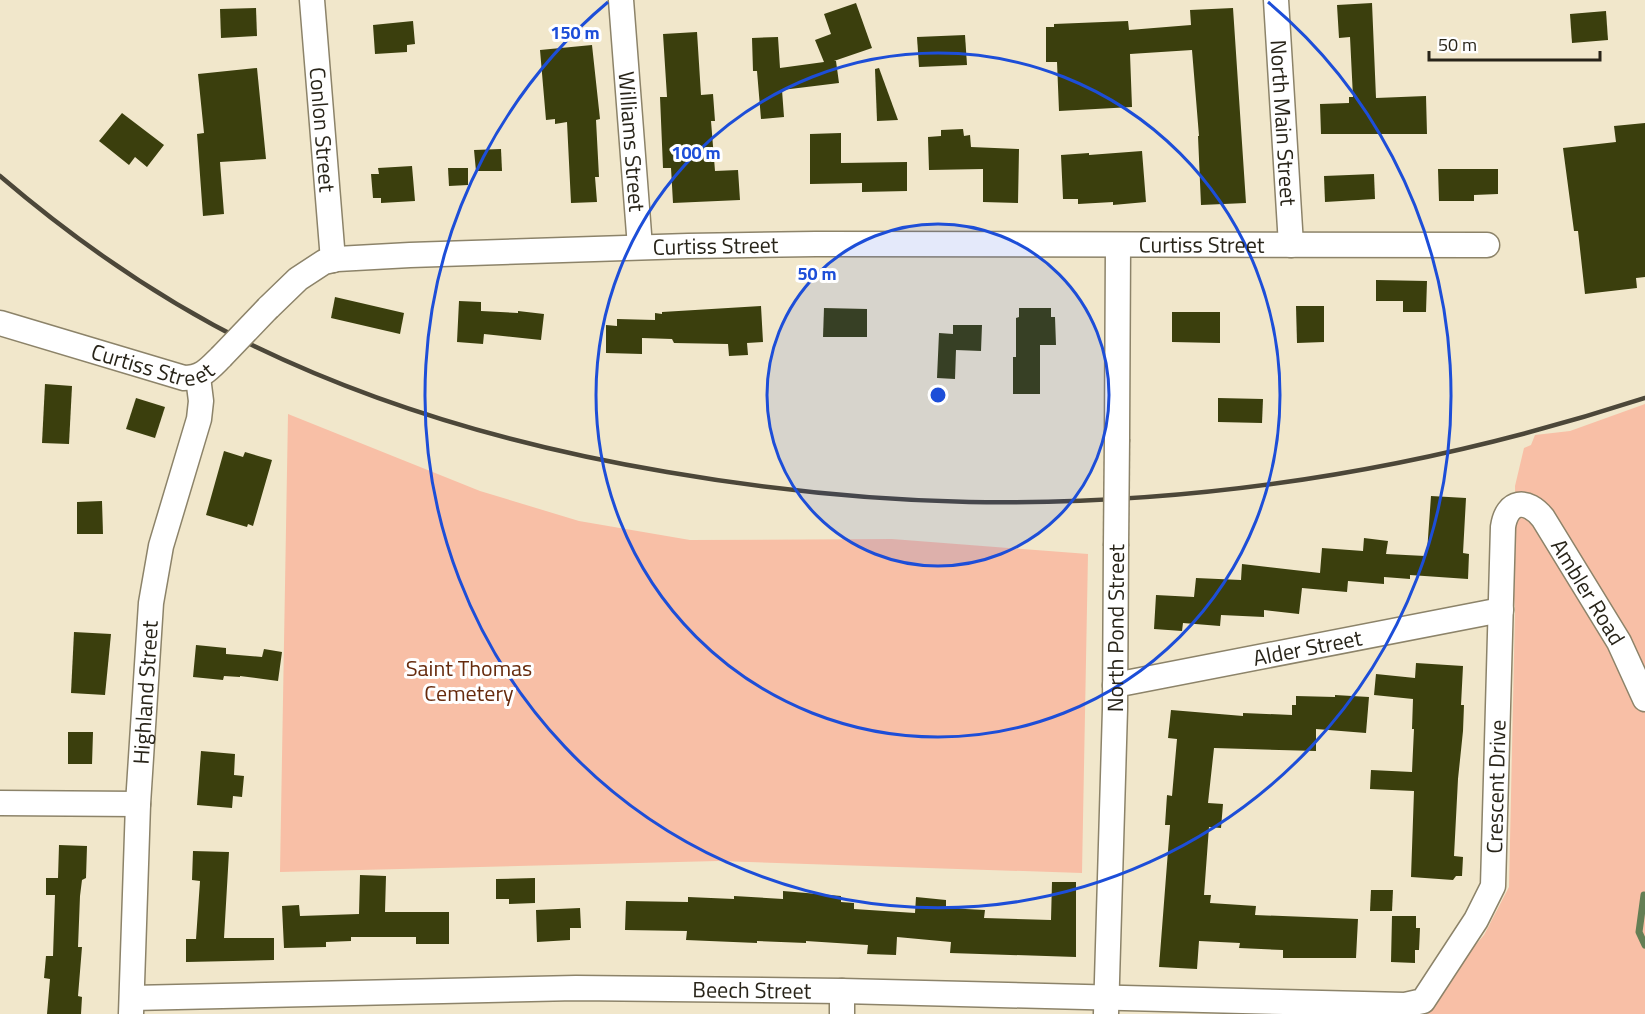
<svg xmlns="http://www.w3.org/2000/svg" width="1645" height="1014" viewBox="0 0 1645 1014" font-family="'Titillium Web',sans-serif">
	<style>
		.green { fill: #f8bfa6 }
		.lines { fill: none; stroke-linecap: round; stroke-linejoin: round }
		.stream { stroke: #647e54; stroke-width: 7 }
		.building { fill: #3b3f0d }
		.minor-casing { stroke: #8c8369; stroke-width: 27 }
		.minor { stroke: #fff; stroke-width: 24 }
		.rail { stroke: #4c4739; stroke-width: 4.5 }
		.minor-bridge-casing { stroke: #8c8369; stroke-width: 27; stroke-linecap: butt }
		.minor-bridge { stroke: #fff; stroke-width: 24 }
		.ring { fill: none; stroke: #1d4ed8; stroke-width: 3 }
		.labels { text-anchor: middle; stroke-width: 6; stroke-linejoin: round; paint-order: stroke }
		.street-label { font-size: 22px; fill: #282419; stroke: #fff }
		.park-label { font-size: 22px; fill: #662b0d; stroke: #fff }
		.centre { fill: #1d4ed8; stroke: #fff; stroke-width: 3 }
		.ring-label { font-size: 18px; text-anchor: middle; font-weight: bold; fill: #1d4ed8; stroke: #fff; stroke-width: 6; stroke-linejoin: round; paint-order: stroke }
	</style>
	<rect width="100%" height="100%" fill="#f1e7cb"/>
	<g class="green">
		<polygon points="1645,404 1645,1014 1416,1014 1484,935 1509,887 1515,611 1510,535 1516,545 1515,486 1524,448 1531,445 1535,435 1570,431"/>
		<polygon points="288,414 480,491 579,521 690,540 892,539 1088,554 1082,873 718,861 280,872"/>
	</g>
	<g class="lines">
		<polyline class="stream" points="1644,895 1639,932 1645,945"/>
	</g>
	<g class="building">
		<polygon points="856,3 872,48 834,61 836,61 839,83 782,90 784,117 761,119 757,71 753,71 752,38 778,37 780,68 824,62 815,40 831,34 824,14"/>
		<polygon points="1372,3 1376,98 1426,96 1427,134 1321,134 1320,104 1349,103 1349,97 1353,97 1350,37 1339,38 1337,5"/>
		<polygon points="256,8 257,36 221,38 220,9"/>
		<polygon points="1233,8 1246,203 1201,205 1198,136 1199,136 1192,50 1130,54 1132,107 1059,111 1057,62 1046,62 1046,27 1054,27 1054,24 1128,21 1129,30 1191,25 1190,10"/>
		<polygon points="1606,11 1608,40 1572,43 1570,14"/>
		<polygon points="413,21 415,44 407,45 407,52 375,54 373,25"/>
		<polygon points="697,32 701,95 713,94 715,121 711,121 715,171 738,170 740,200 673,203 671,168 663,168 660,97 667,97 663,34"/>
		<polygon points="965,35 967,65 919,67 917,37"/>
		<polygon points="592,45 600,119 596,120 599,177 595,177 597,202 571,203 567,122 555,124 555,119 546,120 540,50"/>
		<polygon points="257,68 266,159 220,162 224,214 203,216 197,134 204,133 198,74"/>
		<polygon points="879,68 898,120 877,121 875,69"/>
		<polygon points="122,113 164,145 147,167 135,157 129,165 99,141"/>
		<polygon points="1645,123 1645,277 1636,278 1637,288 1585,294 1578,231 1574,231 1563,148 1616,142 1614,126"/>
		<polygon points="963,129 964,136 970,135 971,147 1019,149 1018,203 983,202 983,169 929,170 928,137 941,136 941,130"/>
		<polygon points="841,133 841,163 907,162 907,191 862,192 862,183 810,184 810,134"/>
		<polygon points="501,149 502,171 476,171 474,150"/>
		<polygon points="1142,151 1146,202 1113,205 1113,202 1078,204 1078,199 1063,199 1061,155 1089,153 1089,155"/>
		<polygon points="412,166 415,201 381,203 381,198 373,198 371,174 379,174 378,168"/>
		<polygon points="448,168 468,168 468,185 449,186"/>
		<polygon points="1438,169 1498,169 1498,194 1474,195 1474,201 1439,201"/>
		<polygon points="1374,174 1375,199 1325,202 1324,176"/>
		<polygon points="1376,280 1427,281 1426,312 1403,312 1403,301 1376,301"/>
		<polygon points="335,297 404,313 400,334 331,318"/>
		<polygon points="459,301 481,302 481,311 518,313 518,311 544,314 541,340 484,334 483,344 457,342"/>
		<polygon points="761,306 763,342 747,343 748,355 729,356 728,344 674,343 672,339 642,338 642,354 606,353 606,325 617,326 617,319 655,320 655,313 662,314 662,312"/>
		<polygon points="1296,306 1324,306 1324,342 1297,343"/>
		<polygon points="824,308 867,309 867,337 823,337"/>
		<polygon points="1019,308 1051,308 1051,317 1055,317 1056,345 1040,345 1040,394 1013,394 1013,357 1016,357 1016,318 1019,317"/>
		<polygon points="1172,312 1220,312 1220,343 1172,342"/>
		<polygon points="953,325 982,325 981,351 956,350 955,379 937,378 939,333 953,334"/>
		<polygon points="45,384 72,386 69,444 42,443"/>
		<polygon points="136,398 165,407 155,438 126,429"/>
		<polygon points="1218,398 1263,399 1262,423 1218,422"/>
		<polygon points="224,451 243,457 245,452 272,460 253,526 248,524 247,527 206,515"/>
		<polygon points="1431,496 1466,498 1463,553 1469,554 1468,579 1410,575 1410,579 1384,577 1384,584 1348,581 1347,592 1302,588 1299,614 1264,610 1264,617 1221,615 1220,626 1183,623 1182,631 1154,629 1156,595 1194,597 1196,578 1241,580 1242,564 1320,573 1322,548 1363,551 1364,538 1388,541 1386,554 1425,556 1425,551 1427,552"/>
		<polygon points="102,501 103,534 77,534 77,502"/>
		<polygon points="74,632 111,634 105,695 71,693"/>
		<polygon points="196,645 226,648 226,654 262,657 264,649 282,652 278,681 240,676 240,677 224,676 223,680 193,677"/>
		<polygon points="1416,663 1463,666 1461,705 1464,705 1463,731 1458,779 1454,856 1463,857 1462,876 1456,876 1453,880 1411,877 1414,791 1370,789 1371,770 1412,772 1414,729 1412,729 1413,699 1374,695 1376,674 1415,678"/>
		<polygon points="1335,695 1369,697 1366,733 1316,729 1316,751 1214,748 1208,803 1223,804 1221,828 1209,827 1204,895 1211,895 1210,903 1256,906 1255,915 1358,919 1356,958 1283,958 1283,950 1239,948 1240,943 1199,941 1197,969 1159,967 1170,825 1165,825 1167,795 1172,796 1177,739 1168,738 1171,710 1243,716 1243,713 1292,715 1292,705 1296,705 1296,696 1335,697"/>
		<polygon points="68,732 93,732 92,764 68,764"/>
		<polygon points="201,751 235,754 234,775 244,776 242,797 233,796 232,808 197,805"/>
		<polygon points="59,845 87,846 86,878 82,880 80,896 78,947 82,947 78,996 82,997 81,1014 47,1014 50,979 44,978 46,956 53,956 55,895 46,895 46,878 58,878"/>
		<polygon points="193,851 229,852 224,938 274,938 274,960 186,962 186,939 196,939 200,881 192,880"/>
		<polygon points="360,875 386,876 385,912 449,912 449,944 416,944 416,937 351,937 351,941 326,942 326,947 284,948 282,906 299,905 300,916 359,914"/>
		<polygon points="535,878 535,903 509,904 509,899 496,899 496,879"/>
		<polygon points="1052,882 1076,882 1076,957 950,953 951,942 897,937 896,955 867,954 868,945 806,941 806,943 757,941 757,943 686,940 687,931 625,930 626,901 688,902 688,897 734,899 734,896 783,899 783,891 841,896 841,902 854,903 854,909 915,913 916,897 946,900 946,908 985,910 984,918 1051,920"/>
		<polygon points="1371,890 1393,890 1392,911 1370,911"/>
		<polygon points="580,908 581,928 570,928 570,940 537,942 536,910"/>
		<polygon points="1392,916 1416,916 1416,928 1420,928 1419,950 1415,950 1415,963 1391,962"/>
	</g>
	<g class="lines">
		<g class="minor-casing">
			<g id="minor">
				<path id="s1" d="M 312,0 L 333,260"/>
				<path id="s2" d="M 621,0 L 640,247"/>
				<path id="s3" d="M 1276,0 L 1291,245"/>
				<path id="s4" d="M 268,308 L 298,279 L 324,262 L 337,259 L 410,255 L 688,246 L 816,244 L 1487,245"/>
				<path id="s5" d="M 0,323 L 184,378 C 202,378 209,369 221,357"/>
				<polyline points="1117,439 1118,245"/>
				<path id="s6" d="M 1115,685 L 1501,610"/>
				<polyline points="0,803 138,804"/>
				<path id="s7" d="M 132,998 L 576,988 L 842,991 L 1405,1005 L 1423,1001 L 1476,920 L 1493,886 L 1503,527 C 1507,500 1527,498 1543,518 L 1619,642 L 1645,699"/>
				<path id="s8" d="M 131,1014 L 138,804 L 151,603 L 161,546 L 199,419 L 201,401 L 198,377"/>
				<polyline points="842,1014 842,991"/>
				<path id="s9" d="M 1106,1014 L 1115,709 L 1116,546"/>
			</g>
		</g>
		<use href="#minor" class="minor"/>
		<path class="rail" d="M 0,176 C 77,242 161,300 252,345 C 382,408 524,448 667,472 C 766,489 868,500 969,502 C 1199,506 1427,469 1645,398"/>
		<g class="minor-bridge-casing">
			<g id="minor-bridge">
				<polyline points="221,357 268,308"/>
				<polyline points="1116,546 1117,439"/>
			</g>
		</g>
		<use href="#minor-bridge" class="minor-bridge"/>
	</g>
	<circle cx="938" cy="395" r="171" fill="#1d4ed8" fill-opacity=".12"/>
	<g class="ring">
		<circle cx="938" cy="395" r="171"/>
		<circle cx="938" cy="395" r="342"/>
		<path d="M1268 2A513 513 0 1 1 608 2"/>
	</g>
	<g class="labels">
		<g class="street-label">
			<text dy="8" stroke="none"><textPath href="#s3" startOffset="123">North Main Street</textPath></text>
			<text dy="8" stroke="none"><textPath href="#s1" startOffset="130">Conlon Street</textPath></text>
			<text dy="8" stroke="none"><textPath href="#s2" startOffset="142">Williams Street</textPath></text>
			<text dy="8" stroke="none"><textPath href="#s4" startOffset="951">Curtiss Street</textPath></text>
			<text dy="8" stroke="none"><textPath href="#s4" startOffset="465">Curtiss Street</textPath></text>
			<text dy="8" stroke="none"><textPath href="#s5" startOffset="159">Curtiss Street</textPath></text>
			<text dy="8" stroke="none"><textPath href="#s7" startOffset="1930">Ambler Road</textPath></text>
			<text dy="8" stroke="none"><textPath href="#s9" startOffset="386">North Pond Street</textPath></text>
			<text dy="8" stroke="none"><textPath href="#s6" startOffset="196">Alder Street</textPath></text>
			<text dy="8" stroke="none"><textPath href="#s8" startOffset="322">Highland Street</textPath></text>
			<text dy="8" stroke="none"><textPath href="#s7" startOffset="1526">Crescent Drive</textPath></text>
			<text dy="8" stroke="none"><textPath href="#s7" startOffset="620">Beech Street</textPath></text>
		</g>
		<g class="park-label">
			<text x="469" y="676">Saint Thomas<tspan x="469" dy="25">Cemetery</tspan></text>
		</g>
	</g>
	<circle cx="938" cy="395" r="9" class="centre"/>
	<g class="ring-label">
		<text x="575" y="39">150 m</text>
		<text x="696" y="159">100 m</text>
		<text x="817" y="280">50 m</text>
	</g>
	<path d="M1429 51v9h171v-9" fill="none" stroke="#282419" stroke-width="3"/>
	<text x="1438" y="51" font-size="18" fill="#282419" stroke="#ffffff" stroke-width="4.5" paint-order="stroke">50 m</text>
</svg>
